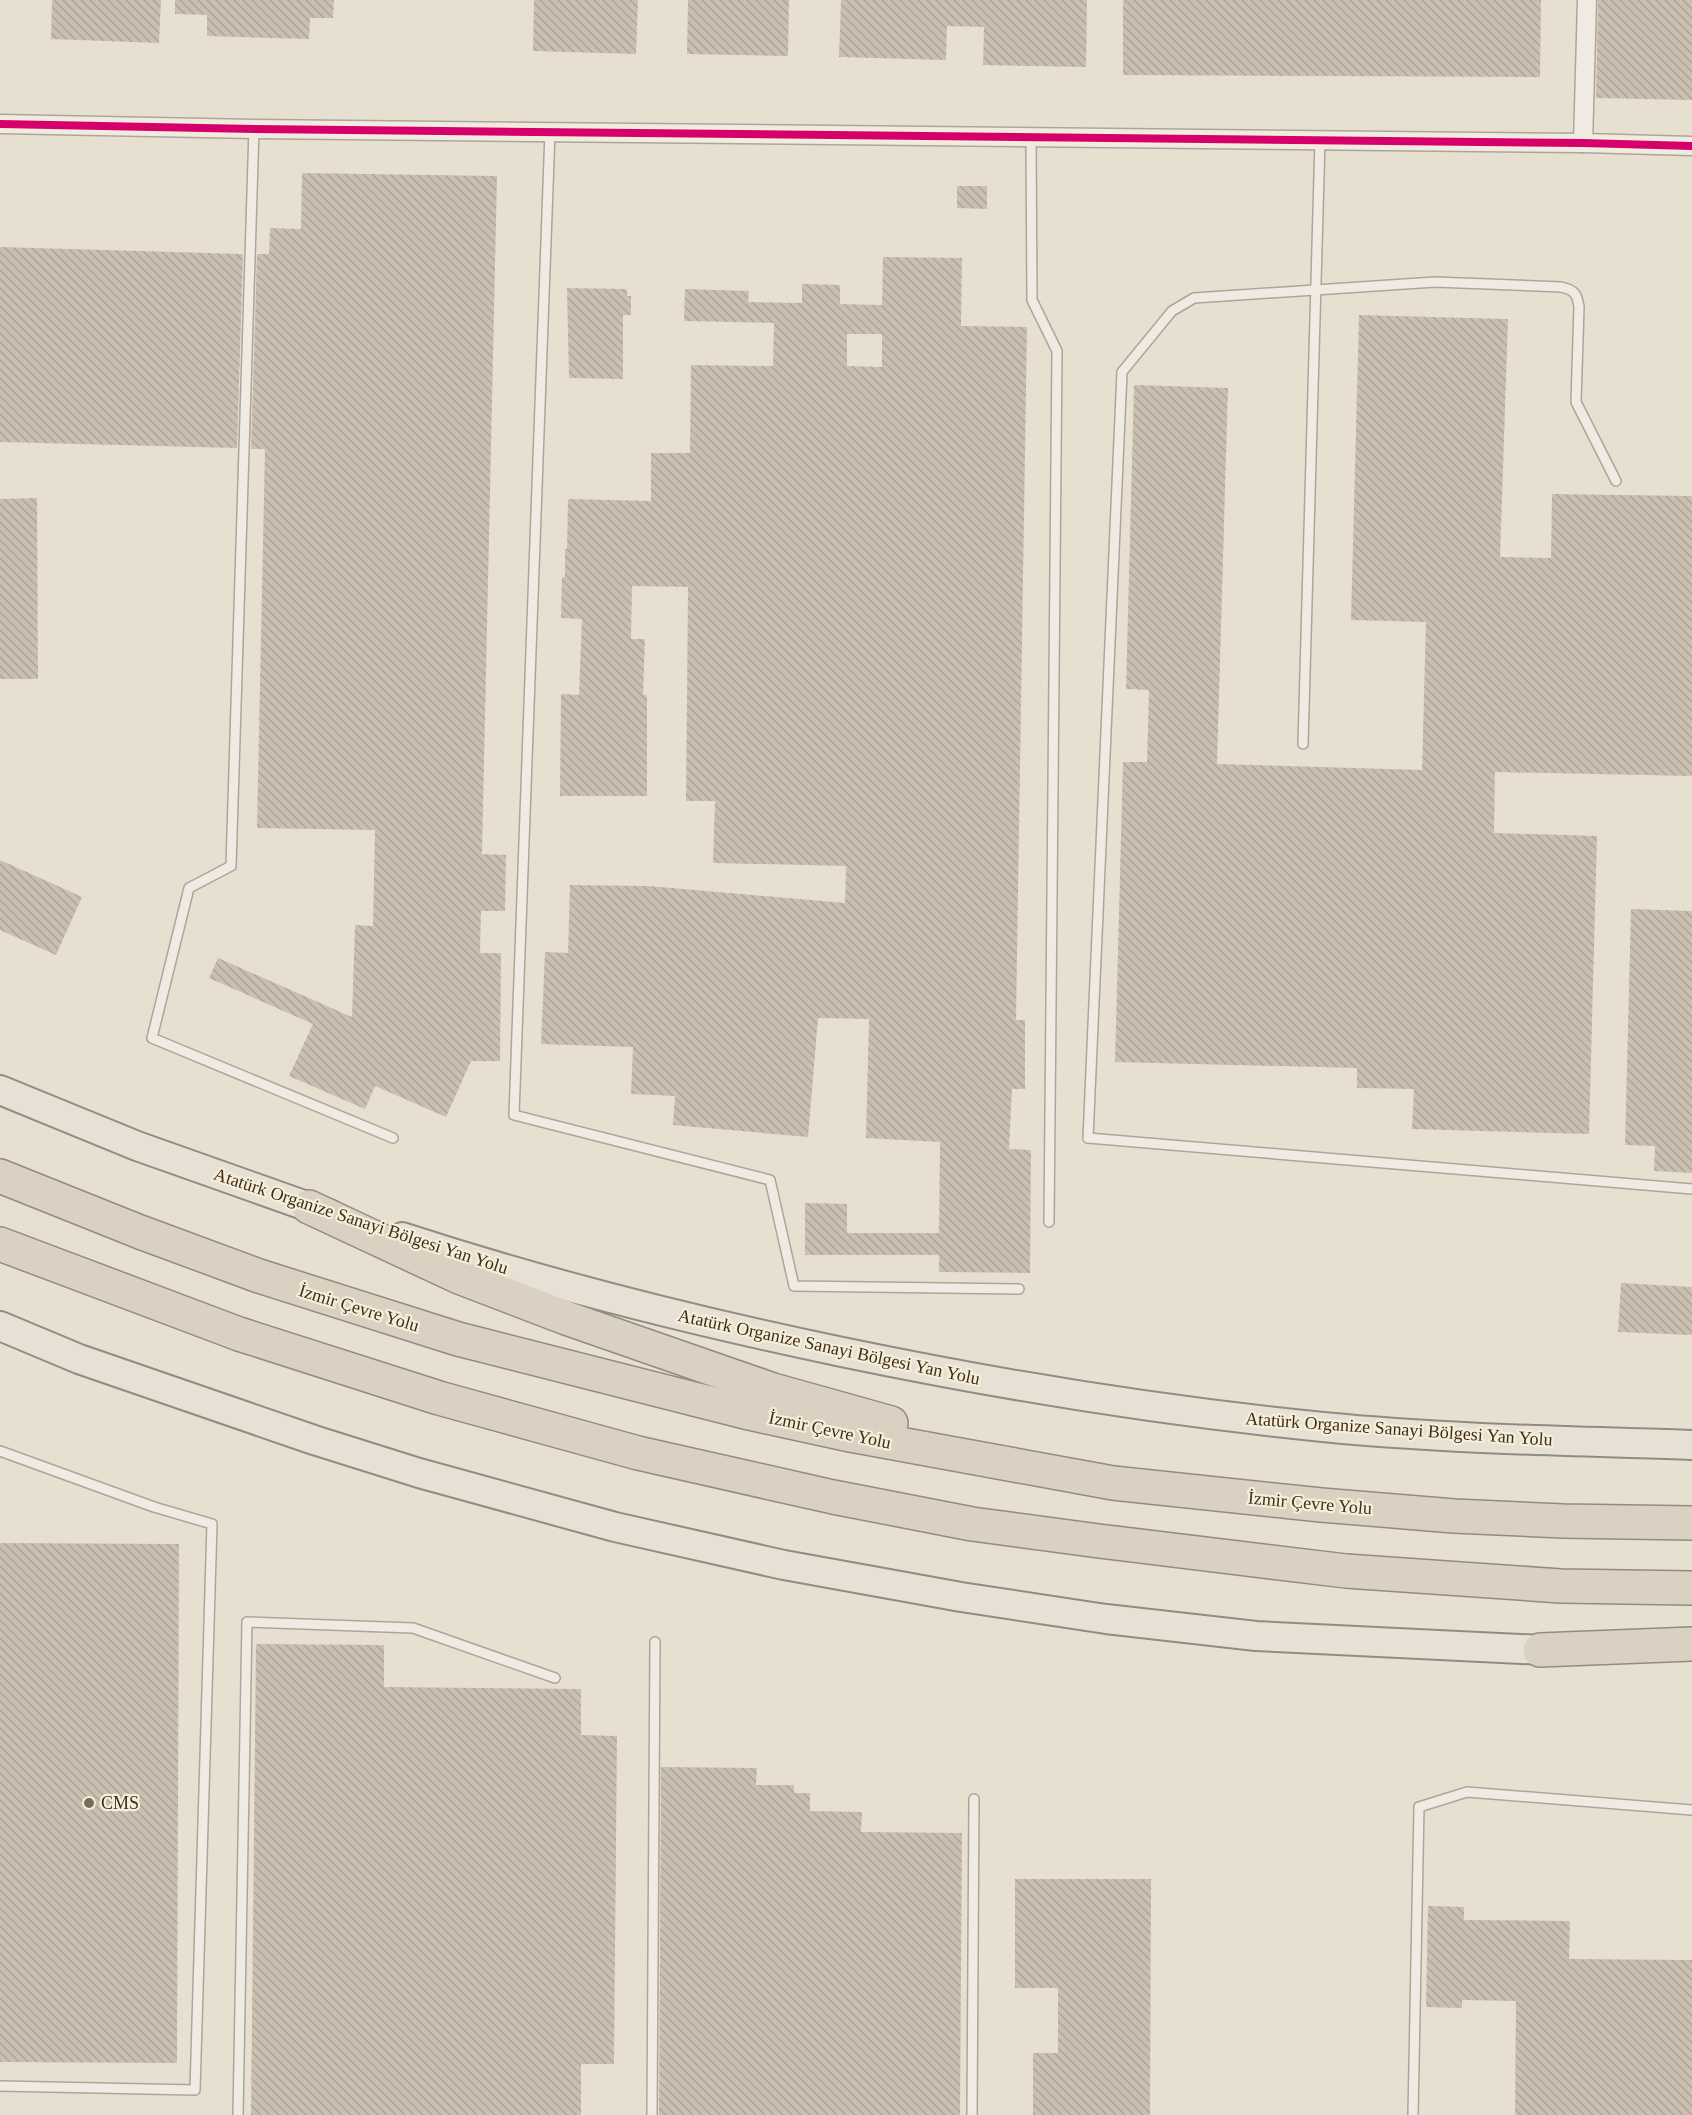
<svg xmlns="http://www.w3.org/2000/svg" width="1692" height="2115" viewBox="0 0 1692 2115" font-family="'Times New Roman',serif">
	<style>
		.building { fill: url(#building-back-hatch); fill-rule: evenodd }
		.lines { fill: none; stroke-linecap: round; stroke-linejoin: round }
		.service-casing { stroke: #ada599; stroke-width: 12 }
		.minor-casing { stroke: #ada599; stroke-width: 21 }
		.primary-casing { stroke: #928b80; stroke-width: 32 }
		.motorway-casing { stroke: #928b80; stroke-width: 36 }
		.service { stroke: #efebe3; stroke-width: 9 }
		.minor { stroke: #efebe3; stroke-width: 18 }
		.primary { stroke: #e6e1d4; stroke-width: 28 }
		.motorway { stroke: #dad1c2; stroke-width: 33 }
		.cycleway-casing { stroke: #f7eed8; stroke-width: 11 }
		.cycleway { stroke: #d6006c; stroke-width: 8 }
		.poi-dot { fill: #786c5e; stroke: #f7eed8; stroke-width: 2 }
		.labels { text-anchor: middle; stroke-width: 4.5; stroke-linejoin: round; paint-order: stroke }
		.street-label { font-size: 18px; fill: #3d2e20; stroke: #f7eed8 }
		.poi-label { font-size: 18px; fill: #3d2e20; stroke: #f7eed8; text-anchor: start }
	</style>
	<defs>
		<pattern id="building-back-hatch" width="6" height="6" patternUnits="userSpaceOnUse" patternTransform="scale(1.5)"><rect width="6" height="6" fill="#cbbfb2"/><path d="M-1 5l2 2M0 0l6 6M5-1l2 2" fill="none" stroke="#afa499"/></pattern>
	</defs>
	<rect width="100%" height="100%" fill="#e7e0d1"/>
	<g class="building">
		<polygon points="52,0 161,0 159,43 51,39"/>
		<polygon points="175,0 334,0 333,18 310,18 309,39 207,36 207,15 175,14"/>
		<polygon points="534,0 638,0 636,54 533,51"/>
		<polygon points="688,0 789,0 788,56 687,54"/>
		<polygon points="841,0 1087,0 1086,67 983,65 984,27 947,26 946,60 839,57"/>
		<polygon points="1123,0 1541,0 1540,77 1123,75"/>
		<polygon points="1598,0 1692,0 1692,100 1596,98"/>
		<polygon points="302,173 497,176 482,854 506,855 505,911 481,911 480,953 501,953 500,1061 471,1061 446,1117 375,1086 365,1109 289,1076 313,1024 209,978 218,958 352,1017 355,925 373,926 375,830 257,828 265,449 251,449 257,254 269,254 270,228 301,229"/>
		<polygon points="957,186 987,186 987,209 957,208"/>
		<polygon points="0,247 243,254 237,448 0,442"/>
		<path d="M 883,257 L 962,258 L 961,326 L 1027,327 L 1016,1020 L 1025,1020 L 1025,1089 L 1012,1089 L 1009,1149 L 1031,1150 L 1030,1273 L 939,1272 L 939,1255 L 805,1255 L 805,1203 L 847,1204 L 847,1233 L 939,1233 L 940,1142 L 866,1138 L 869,1019 L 818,1018 L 808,1137 L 673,1125 L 675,1096 L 631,1094 L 633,1047 L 541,1044 L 545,952 L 568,953 L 570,885 L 649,886 L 845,903 L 846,866 L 713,863 L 715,801 L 686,801 L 688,587 L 632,586 L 631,639 L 645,639 L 643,695 L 647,695 L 647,796 L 560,796 L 561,694 L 579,695 L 582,619 L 561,618 L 562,577 L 565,577 L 565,549 L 567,549 L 568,499 L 651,501 L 651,453 L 690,453 L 691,365 L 773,366 L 774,323 L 684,321 L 685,289 L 749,291 L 748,302 L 802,303 L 802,284 L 840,285 L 840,304 L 882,305 ZM 847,334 L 882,334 L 882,367 L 847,366 Z"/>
		<polygon points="567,288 627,289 627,296 631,296 631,315 623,315 623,379 569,378"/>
		<polygon points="1359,315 1508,319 1500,557 1551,558 1552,494 1692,496 1692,776 1495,772 1494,833 1597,836 1589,1134 1412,1129 1414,1089 1357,1088 1357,1068 1115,1062 1123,762 1147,762 1149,690 1126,689 1134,385 1228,388 1217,764 1422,770 1426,622 1351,620"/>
		<polygon points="37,498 38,679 0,679 0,499"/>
		<polygon points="0,860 82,897 56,955 0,930"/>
		<polygon points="1631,909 1692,911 1692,1173 1654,1171 1655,1146 1625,1145"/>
		<polygon points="1621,1283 1692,1287 1692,1335 1618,1332"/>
		<polygon points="0,1543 179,1544 177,2063 0,2062"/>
		<polygon points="256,1644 384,1645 384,1687 581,1689 581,1735 617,1736 614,2064 581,2064 581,2115 251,2115"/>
		<polygon points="661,1767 757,1768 756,1785 794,1785 794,1793 810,1793 810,1811 862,1812 861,1832 962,1833 960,2115 659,2115"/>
		<polygon points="1015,1879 1151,1879 1150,2115 1033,2115 1033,2053 1058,2053 1058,1988 1015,1988"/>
		<polygon points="1428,1906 1464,1907 1464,1920 1570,1921 1569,1959 1692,1960 1692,2115 1515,2115 1516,2001 1462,2000 1462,2008 1426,2007"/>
	</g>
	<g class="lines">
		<g class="service-casing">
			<g id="service">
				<polyline points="254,129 231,866 189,888 152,1038 393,1138"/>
				<polyline points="550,132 514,1115 770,1180 794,1286 1019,1289"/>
				<polyline points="1031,137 1032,300 1057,351 1049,1222"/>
				<path d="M 1616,481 L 1576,402 L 1579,307 C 1577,293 1574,290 1561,287 L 1435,282 L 1194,298 L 1172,311 L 1122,372 L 1088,1138 L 1692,1189"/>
				<polyline points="1303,744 1320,140"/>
				<polyline points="0,1451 154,1507 212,1524 195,2090 0,2086"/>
				<polyline points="238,2115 247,1622 413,1628 555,1678"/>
				<polyline points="652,2115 655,1642"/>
				<polyline points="972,2115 974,1799"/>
				<polyline points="1413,2115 1419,1807 1467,1792 1692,1810"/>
			</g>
		</g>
		<g class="minor-casing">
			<g id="minor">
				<polyline points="0,124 254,129 1583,143 1692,146"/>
				<polyline points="1583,143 1587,0"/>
			</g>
		</g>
		<g class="primary-casing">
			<g id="primary">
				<polyline points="0,1090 137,1146 329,1214"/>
				<path d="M 402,1237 C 546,1284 693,1321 842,1352 C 1001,1385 1161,1411 1323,1427 C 1446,1439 1569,1441 1692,1445"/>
				<polyline points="0,1326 79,1359 314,1440 419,1473 615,1527 784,1565 961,1597 1106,1619 1256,1636 1563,1651"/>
			</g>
		</g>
		<g class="motorway-casing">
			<g id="motorway">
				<polyline points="0,1176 140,1232 259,1276 458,1339 749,1413 845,1434 1113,1483 1321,1505 1454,1516 1563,1521 1692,1523"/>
				<polyline points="309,1207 459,1277 566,1318 773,1390 891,1423"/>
				<polyline points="0,1244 239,1334 439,1398 638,1453 833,1497 972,1524 1099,1541 1346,1571 1561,1586 1692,1588"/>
				<polyline points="1540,1650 1692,1644"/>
			</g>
		</g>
		<use href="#service" class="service"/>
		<use href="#minor" class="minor"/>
		<use href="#primary" class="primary"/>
		<use href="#motorway" class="motorway"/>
		<g class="cycleway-casing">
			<polyline id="cycleway" points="0,124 254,129 1583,143 1692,146"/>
		</g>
		<use href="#cycleway" class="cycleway"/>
	</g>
	<circle class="poi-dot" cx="89" cy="1803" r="6"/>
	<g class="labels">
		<g class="street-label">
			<text transform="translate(361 1221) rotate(18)" y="6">Atatürk Organize Sanayi Bölgesi Yan Yolu</text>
			<text transform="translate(359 1308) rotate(17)" y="6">İzmir Çevre Yolu</text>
			<text transform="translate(829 1347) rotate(12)" y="6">Atatürk Organize Sanayi Bölgesi Yan Yolu</text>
			<text transform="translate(1399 1429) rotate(4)" y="6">Atatürk Organize Sanayi Bölgesi Yan Yolu</text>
			<text transform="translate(830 1430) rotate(12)" y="6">İzmir Çevre Yolu</text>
			<text transform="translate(1310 1503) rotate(5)" y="6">İzmir Çevre Yolu</text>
		</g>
		<g class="poi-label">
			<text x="101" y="1809">CMS</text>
		</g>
	</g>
</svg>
